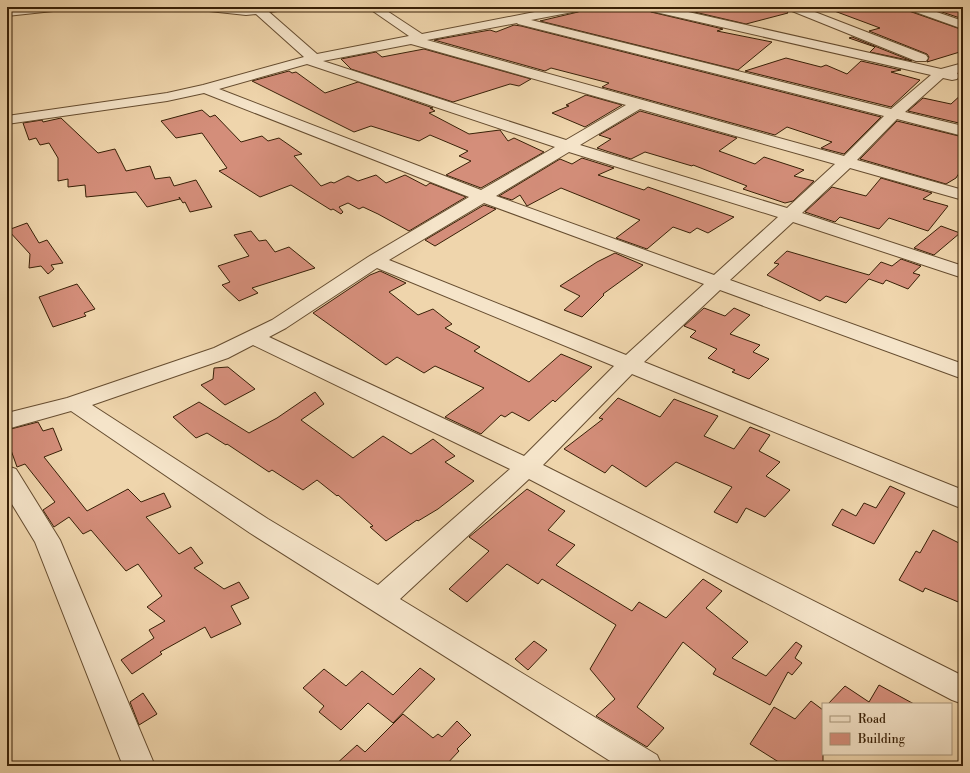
<svg xmlns="http://www.w3.org/2000/svg" width="970" height="773" viewBox="0 0 970 773" font-family="'Libre Bodoni',serif">
	<style>
		.building { fill: #d48e7a; stroke: #382007 }
		.lines { fill: none; stroke-linecap: round; stroke-linejoin: round }
		.minor-casing { stroke: #664d30; stroke-width: 2 }
		.minor { fill: #f5e4c9; fill-rule: evenodd }
	</style>
	<rect width="100%" height="100%" fill="#efd5ac"/>
	<filter id="stains"><feTurbulence type="fractalNoise" baseFrequency=".005" numOctaves="4"/><feColorMatrix values="0 0 0 0 .2 0 0 0 0 .09 0 0 0 0 .02 0 0 0 .5 -.17"/></filter>
	<radialGradient id="worn" r=".72"><stop offset=".6" stop-color="#630" stop-opacity="0"/><stop offset="1" stop-color="#630" stop-opacity=".3"/></radialGradient>
	<g class="building">
		<polygon points="587,7 644,7 651,12 723,29 717,31 772,42 738,70 540,21 578,12"/>
		<polygon points="673,7 784,7 788,13 746,24"/>
		<polygon points="829,7 904,7 906,10 963,30 963,51 927,62 929,57 927,54 869,31 880,28 829,9"/>
		<polygon points="927,7 963,7 963,19"/>
		<polygon points="514,25 521,26 881,117 844,154 821,148 832,142 787,127 775,135 602,87 609,83 551,68 545,71 434,40 490,30 496,32"/>
		<polygon points="852,37 912,61 870,52 875,47 849,38"/>
		<polygon points="424,49 531,79 519,86 510,84 453,102 351,69 341,59 376,52 382,57"/>
		<polygon points="786,58 821,67 826,65 847,74 861,61 901,70 891,72 920,80 891,107 745,71"/>
		<polygon points="289,71 292,73 296,72 325,93 358,82 433,108 430,108 435,111 429,113 469,134 500,130 508,141 514,138 544,152 481,188 446,175 471,161 459,156 468,151 430,135 419,141 371,126 354,132 252,81"/>
		<polygon points="963,93 963,124 908,111 923,98 951,104"/>
		<polygon points="586,95 622,105 585,127 552,113 569,106 566,105"/>
		<polygon points="202,110 210,117 215,115 241,142 262,136 268,141 279,138 302,154 294,156 321,186 331,182 334,183 348,176 358,181 376,175 386,183 405,175 426,186 430,183 466,197 409,231 378,214 363,207 359,209 348,203 339,207 343,212 341,214 333,209 331,210 291,185 260,197 219,171 227,168 202,133 176,138 161,121"/>
		<polygon points="640,111 737,138 719,151 755,164 764,157 804,170 794,176 814,181 793,201 785,203 743,189 747,186 693,165 692,166 645,152 631,159 597,148 611,139 599,135"/>
		<polygon points="61,118 98,153 115,149 126,171 150,166 155,179 170,177 174,186 196,180 212,207 190,212 185,202 183,203 179,197 180,199 147,207 136,192 86,197 85,185 68,187 68,179 58,181 58,158 49,143 40,145 36,138 29,140 23,123 42,120 43,122"/>
		<polygon points="897,121 963,137 963,167 956,178 946,184 860,159"/>
		<polygon points="582,158 614,168 598,175 644,190 648,187 734,217 708,233 697,228 690,233 673,227 647,249 616,238 640,220 561,188 527,206 520,195 512,200 499,196 560,159 572,164"/>
		<polygon points="881,178 932,193 923,199 948,206 928,231 889,218 879,229 840,217 835,222 805,212 832,187 866,196"/>
		<polygon points="484,205 496,209 435,246 425,240"/>
		<polygon points="27,223 39,243 47,240 63,263 51,265 54,269 48,274 41,266 29,268 30,254 8,230"/>
		<polygon points="941,226 960,233 934,255 914,248"/>
		<polygon points="251,231 259,241 266,240 275,252 289,247 315,268 252,288 258,293 239,301 222,285 230,282 218,266 249,256 234,235"/>
		<polygon points="787,251 869,275 881,262 892,266 901,259 921,266 913,273 920,275 908,289 886,280 883,284 869,279 846,303 826,296 820,301 767,275 779,264 774,263"/>
		<polygon points="615,253 643,265 603,294 604,295 582,317 564,310 580,296 560,286 597,262"/>
		<polygon points="380,271 406,283 389,292 418,315 433,309 452,324 445,328 480,347 474,351 529,382 561,354 592,367 555,402 553,400 529,421 512,412 505,417 501,415 481,434 445,417 484,388 435,366 424,373 397,357 386,365 313,313 370,275"/>
		<polygon points="77,284 95,309 84,313 86,316 53,327 39,297"/>
		<polygon points="704,308 725,316 734,308 750,315 730,334 760,345 753,352 769,359 749,379 732,372 735,370 708,358 717,349 690,337 696,331 684,326"/>
		<polygon points="228,367 255,389 225,405 201,385 213,379 214,368"/>
		<polygon points="315,392 324,404 301,420 353,458 383,436 411,454 433,439 455,456 445,462 474,481 438,509 418,521 417,520 386,541 370,527 373,526 338,495 337,496 317,480 303,490 272,470 269,472 227,444 226,445 207,433 196,438 173,417 199,402 249,433 277,418"/>
		<polygon points="618,398 660,417 674,399 718,416 704,436 734,449 750,427 770,435 759,451 780,462 766,476 790,490 765,517 746,508 737,523 714,512 732,487 676,462 646,487 612,465 605,473 564,449 603,419 599,418"/>
		<polygon points="38,422 43,431 53,428 62,450 44,457 87,511 128,489 141,502 164,493 171,507 146,517 179,554 191,547 203,563 194,568 224,589 239,582 249,598 231,606 241,624 211,638 205,627 160,652 162,654 132,674 121,660 154,638 149,630 165,621 147,607 162,596 138,564 126,571 91,530 83,534 69,517 54,527 43,510 55,502 25,464 17,467 7,439 7,430"/>
		<polygon points="890,486 905,493 874,544 832,525 842,509 856,516 864,503 876,508"/>
		<polygon points="527,489 565,511 548,530 575,545 556,565 632,611 639,602 666,618 703,579 722,591 706,608 748,642 732,658 766,676 796,642 802,646 795,658 802,663 792,675 788,672 770,705 713,674 716,669 683,642 637,707 664,728 647,747 596,716 615,699 590,669 616,625 542,579 538,584 507,564 467,602 449,589 489,551 469,537"/>
		<polygon points="933,530 963,545 963,604 925,588 923,592 899,580 916,551 920,553"/>
		<polygon points="534,641 547,650 528,670 515,659"/>
		<polygon points="420,668 435,679 393,723 368,703 341,730 319,712 324,706 303,688 324,669 346,686 362,671 393,695"/>
		<polygon points="879,685 914,704 828,704 845,686 869,702"/>
		<polygon points="143,693 157,714 139,725 130,702"/>
		<polygon points="811,701 823,710 823,766 785,766 750,744 774,707 795,719"/>
		<polygon points="403,714 433,738 438,734 442,737 457,721 471,735 457,749 459,751 445,766 334,766 357,745 365,752"/>
	</g>
	<g class="lines">
		<g class="minor-casing">
			<g id="minor">
				<polygon points="20,7 59,7 57,9 53,11 7,16 7,8"/>
				<path d="M 203,7 L 296,7 L 294,9 L 269,12 L 317,54 L 409,36 L 367,7 L 381,7 L 422,34 L 560,7 L 584,7 L 582,9 L 578,11 L 531,20 L 891,109 L 931,75 L 651,11 L 647,9 L 645,7 L 666,7 L 941,69 L 963,63 L 963,71 L 957,73 L 959,76 L 957,79 L 952,80 L 943,78 L 905,112 L 963,126 L 963,136 L 897,119 L 857,160 L 963,190 L 963,200 L 850,168 L 802,213 L 963,266 L 963,278 L 793,222 L 730,280 L 963,364 L 963,379 L 720,290 L 644,362 L 963,490 L 963,509 L 632,374 L 543,465 L 963,676 L 963,704 L 952,700 L 529,479 L 400,599 L 657,755 L 662,766 L 618,766 L 250,533 L 71,411 L 7,429 L 7,413 L 67,398 L 214,348 L 272,320 L 368,257 L 469,197 L 204,93 L 167,101 L 7,124 L 7,116 L 167,93 L 203,85 L 304,57 L 256,14 L 246,15 L 209,11 L 205,9 ZM 517,23 L 518,24 L 884,116 L 844,156 L 427,40 ZM 411,44 L 626,105 L 566,140 L 323,61 ZM 307,64 L 555,147 L 481,190 L 219,89 ZM 640,109 L 835,164 L 787,208 L 580,145 ZM 569,152 L 778,217 L 714,275 L 496,196 ZM 484,203 L 704,284 L 626,355 L 389,260 ZM 377,268 L 614,366 L 524,456 L 269,337 L 286,328 ZM 253,345 L 510,469 L 378,585 L 268,519 L 92,405 L 228,358 Z"/>
				<polygon points="785,7 802,7 926,55 928,58 926,61 916,61 787,9"/>
				<polygon points="905,7 922,7 963,21 963,29 907,9"/>
				<polygon points="7,466 16,469 60,540 155,766 123,766 35,542 7,496"/>
			</g>
		</g>
		<use href="#minor" class="minor"/>
	</g>
	<rect width="970" height="773" fill="none" stroke="#efd5ac" stroke-width="24"/>
	<rect x="8" y="8" width="954" height="757" fill="none" stroke="#382007" stroke-width="2"/>
	<rect x="12" y="12" width="946" height="749" fill="none" stroke="#382007"/>
	<rect x="822" y="703" width="130" height="52" fill="#f5e4c9" stroke="#a9967b"/>
	<rect x="830" y="716" width="20" height="6" fill="#f5e4c9" stroke="#a9967b"/>
	<text x="858" y="723" font-size="12" fill="#382007">Road</text>
	<rect x="830" y="733" width="20" height="12" fill="#d48e7a" stroke="#a9967b"/>
	<text x="858" y="743" font-size="12" fill="#382007">Building</text>
	<rect width="100%" height="100%" filter="url(#stains)"/>
	<rect width="100%" height="100%" fill="url(#worn)"/>
</svg>
